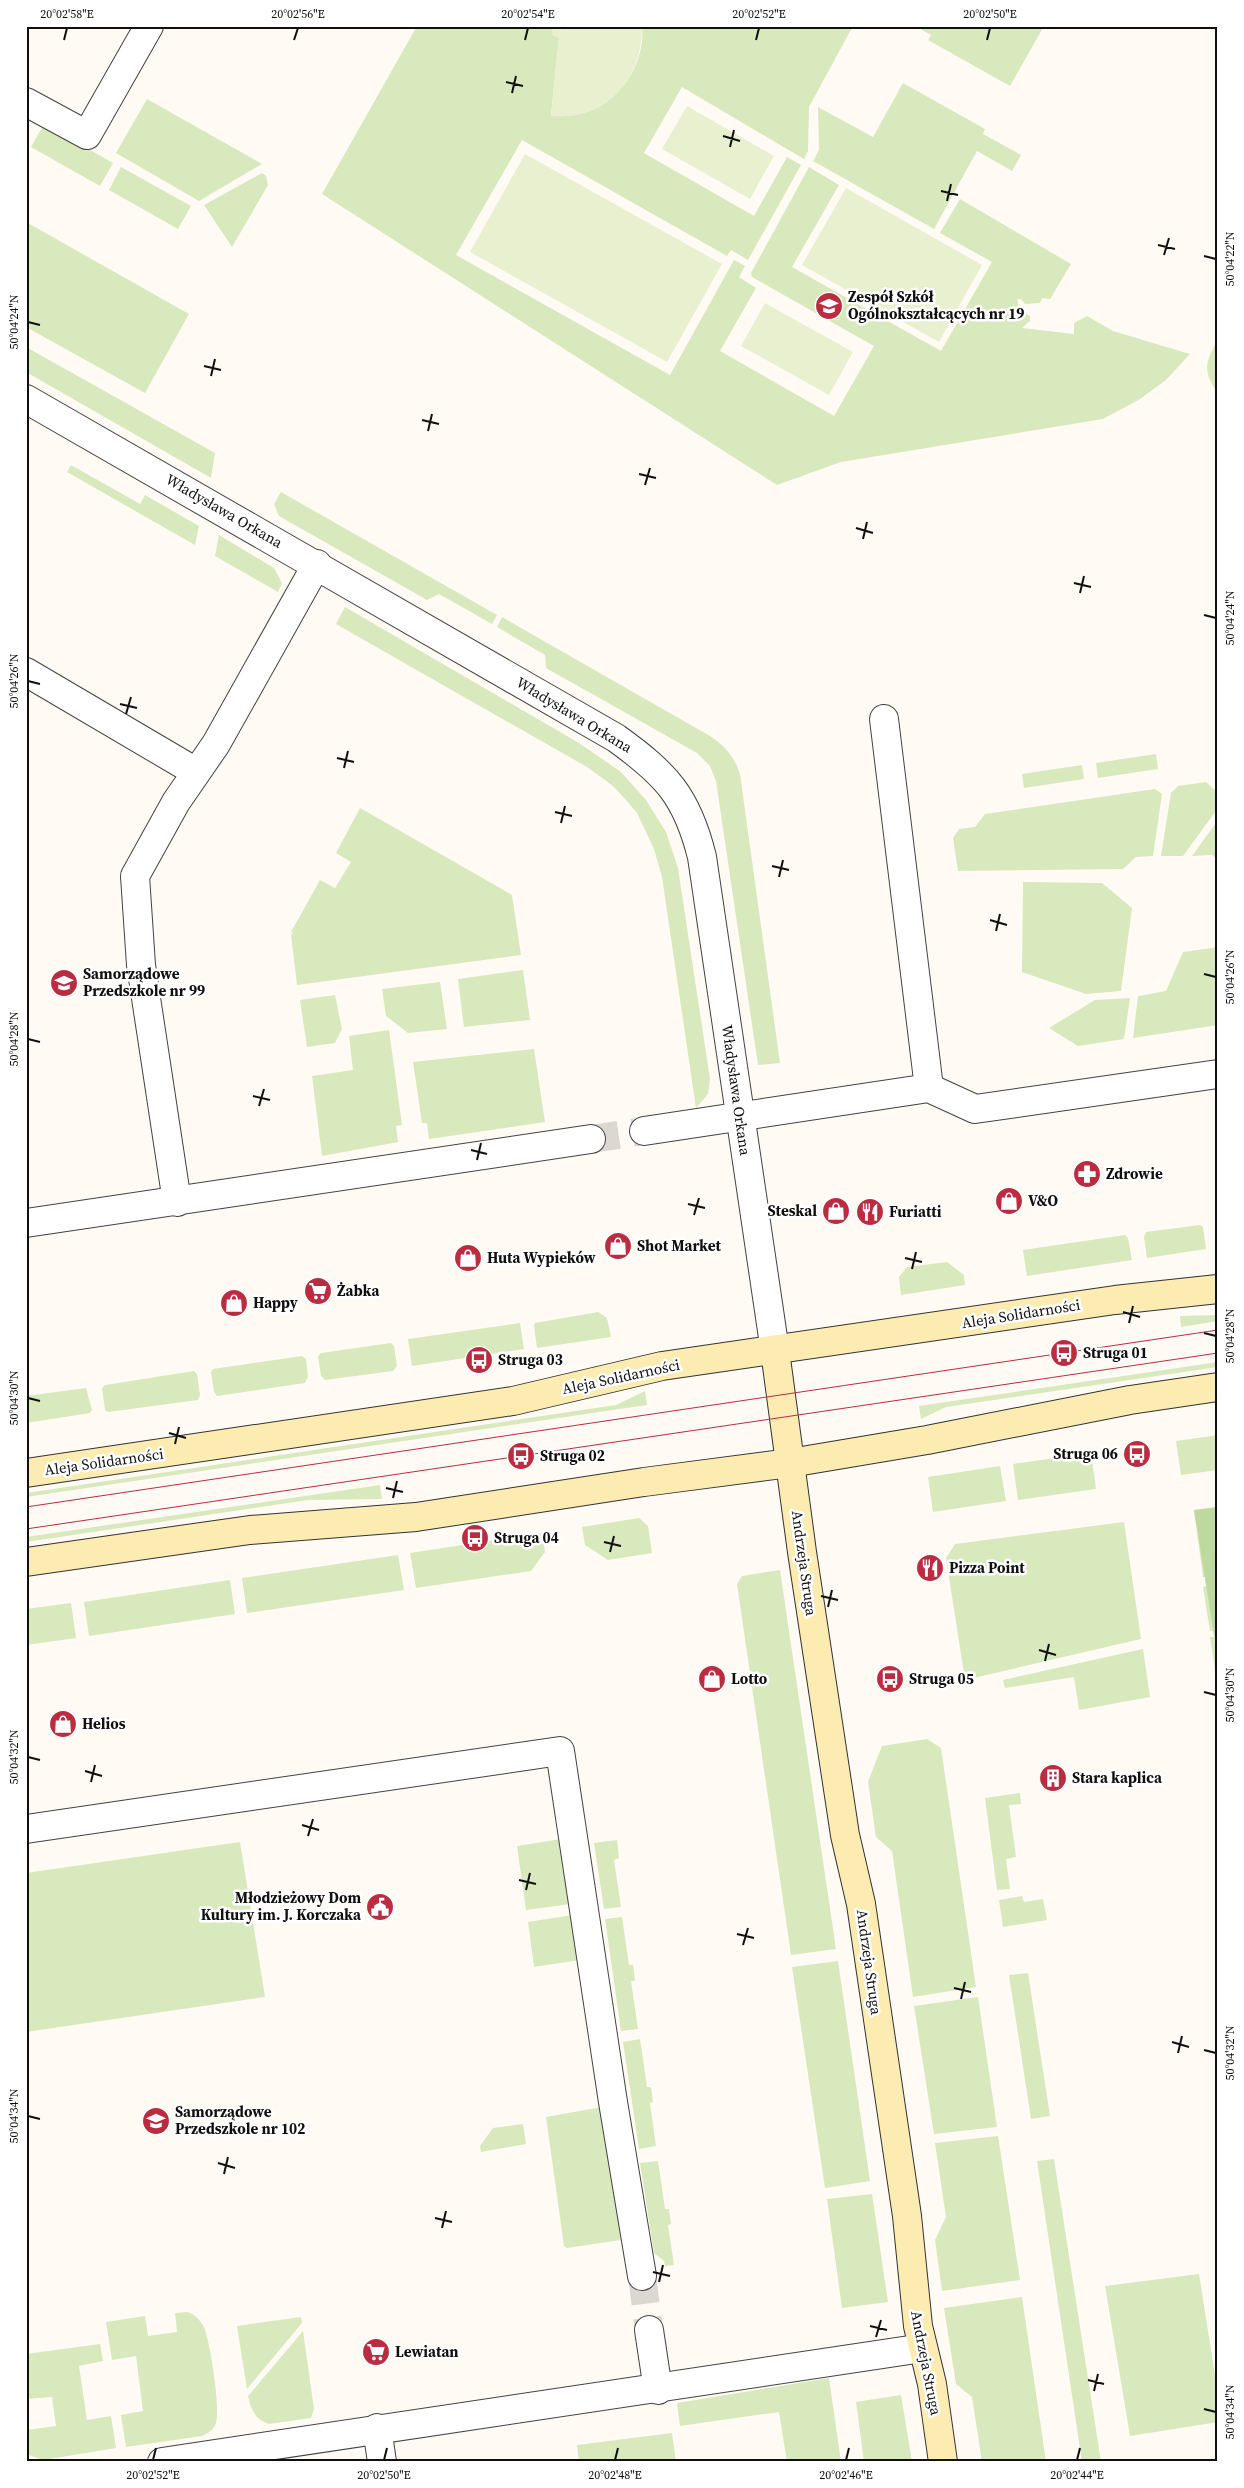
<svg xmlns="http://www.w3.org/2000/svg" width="1244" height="2488" viewBox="0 0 1244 2488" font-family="'Source Serif 4',serif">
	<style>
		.green { fill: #d8e9bd }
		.forest { fill: #bed99d }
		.pitch { fill: #e8f0cf }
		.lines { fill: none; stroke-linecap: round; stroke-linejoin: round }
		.street-tunnel { stroke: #dbd8d2; stroke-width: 28; stroke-dasharray: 28 14; stroke-linecap: butt }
		.street-casing { stroke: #434343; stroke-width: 30 }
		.secondary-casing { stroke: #323232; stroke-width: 30 }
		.street { stroke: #fff; stroke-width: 28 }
		.secondary { stroke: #fcecb1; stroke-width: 28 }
		.tram { stroke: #bc2c41; stroke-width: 1 }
		.ticks { fill: none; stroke: #101010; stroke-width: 2 }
		.labels { text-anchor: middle; stroke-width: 5; stroke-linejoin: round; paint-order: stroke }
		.poi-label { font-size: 15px; font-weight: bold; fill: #101010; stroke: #fff; text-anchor: start }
		.street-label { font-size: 15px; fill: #101010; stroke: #fff }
		.neatline { fill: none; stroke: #101010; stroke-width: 2 }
		.ticks-label { font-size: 12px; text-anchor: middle; fill: #101010 }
	</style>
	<rect width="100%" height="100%" fill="#fffbf4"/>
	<g class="green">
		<path d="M 417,26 L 569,26 L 563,31 L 554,27 L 552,30 L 559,38 L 551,115 C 602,124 647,75 642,26 L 853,26 L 809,107 L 808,151 L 804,159 L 682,87 L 644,153 L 754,216 L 787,157 L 801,165 L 748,260 L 731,250 L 727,256 L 522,140 L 456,255 L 670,375 L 734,260 L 745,266 L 739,277 L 756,288 L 720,351 L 834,416 L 874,346 L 752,277 L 751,273 L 809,167 L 839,185 L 792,267 L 941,351 L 992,262 L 940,233 L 960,199 L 1071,264 L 1050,299 L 1042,298 L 1040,303 L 1025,304 L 1021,299 L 1017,299 L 1020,310 L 1030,316 L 1030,321 L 1022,328 L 1074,334 L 1074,323 L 1087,316 L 1113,331 L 1190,354 L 1166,380 L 1140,399 L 1103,419 L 841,462 L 777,485 L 322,194 Z"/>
		<polygon points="915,26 1044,26 1010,86 928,40 931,35"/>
		<polygon points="903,83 985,129 983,134 1021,155 1012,171 977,151 934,229 813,161 819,150 818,107 873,137"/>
		<polygon points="147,99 262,164 199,201 116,153"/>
		<polygon points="44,124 113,163 100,186 31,147"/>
		<polygon points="121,167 191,206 178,229 109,190"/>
		<polygon points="262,173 266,176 268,185 232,247 204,205"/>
		<polygon points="26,222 189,314 145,393 26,327"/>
		<path d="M 1218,339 L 1218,394 C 1202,370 1205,363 1218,339 Z"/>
		<polygon points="26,347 215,453 211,478 26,372"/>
		<polygon points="71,465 140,504 145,495 199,526 195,545 67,472"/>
		<polygon points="281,492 497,615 492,624 439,594 427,600 279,516 274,504"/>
		<polygon points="219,535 274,568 282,583 278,592 215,556"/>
		<polygon points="345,607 579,743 621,772 646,800 666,832 678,868 710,1079 708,1094 696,1108 662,877 654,849 637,813 626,800 613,786 587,767 336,624"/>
		<path d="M 502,617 L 710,736 C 725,746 734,756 740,774 L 780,1063 L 758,1065 L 716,781 L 710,766 L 697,753 L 546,668 L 545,655 L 497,627 Z"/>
		<polygon points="1156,754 1158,769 1098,778 1096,763"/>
		<polygon points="1082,765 1084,779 1024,788 1022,774"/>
		<polygon points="1206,782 1218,793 1218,808 1183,856 1161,856 1171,793 1178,786"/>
		<polygon points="1155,789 1162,794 1153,856 1136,857 1123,869 958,871 953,838 959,829 975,827 985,814"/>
		<polygon points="360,808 512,895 521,955 297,985 291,935 293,933 291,932 320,880 335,888 351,862 336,853"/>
		<polygon points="1218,820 1218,860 1212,855 1192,856"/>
		<polygon points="1023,882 1102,883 1132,908 1121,991 1086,994 1022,972"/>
		<polygon points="1218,947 1218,1025 1133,1038 1138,996 1166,991 1183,952"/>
		<polygon points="523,970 530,1020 464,1027 458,979"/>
		<polygon points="440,982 447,1029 408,1033 386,1016 382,989"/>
		<polygon points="335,995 342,1029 335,1043 307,1047 300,1000"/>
		<polygon points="1130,998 1124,1039 1078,1046 1049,1028 1095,1000"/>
		<polygon points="389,1030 402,1125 396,1126 398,1142 322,1156 312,1076 353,1070 349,1036"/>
		<polygon points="534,1049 545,1122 429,1139 427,1123 422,1123 413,1062"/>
		<polygon points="1200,1225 1203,1227 1206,1249 1147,1258 1144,1237 1146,1232"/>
		<polygon points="1125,1235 1128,1238 1132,1260 1027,1276 1023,1250"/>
		<polygon points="947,1262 964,1275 965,1285 901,1295 899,1277 907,1267"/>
		<polygon points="598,1312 607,1318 611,1337 537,1348 534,1326 535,1323"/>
		<polygon points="1218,1315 1218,1321 1181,1327 1180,1316"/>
		<polygon points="520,1323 524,1349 412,1366 408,1339"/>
		<polygon points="391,1343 394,1346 397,1366 393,1371 325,1380 321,1376 318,1356 321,1353"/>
		<polygon points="302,1356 306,1359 308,1377 305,1383 217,1396 214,1392 211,1372 213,1369"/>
		<polygon points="1218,1362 1218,1367 946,1407 921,1419 919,1406"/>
		<polygon points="194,1371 197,1374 200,1395 198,1400 108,1412 105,1410 102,1388 105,1385"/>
		<polygon points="86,1388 92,1410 90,1413 26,1423 26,1396"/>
		<polygon points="645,1391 647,1405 26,1497 26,1493 616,1405"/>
		<polygon points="1218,1435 1218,1470 1181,1475 1176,1441"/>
		<polygon points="1091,1453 1096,1489 1018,1500 1013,1464"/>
		<polygon points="1000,1466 1006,1501 933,1512 928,1477"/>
		<polygon points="380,1485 382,1499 308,1500 26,1542 26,1537"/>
		<polygon points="1218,1507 1218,1690 1210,1637 1214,1637 1213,1631 1210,1631 1203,1587 1206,1586 1205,1577 1203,1577 1194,1510"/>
		<polygon points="639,1518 648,1526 652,1553 608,1560 585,1545 582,1527"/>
		<polygon points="1124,1522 1141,1639 965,1680 946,1558 955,1544"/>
		<polygon points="542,1533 545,1552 531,1571 416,1588 410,1553"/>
		<polygon points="398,1555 404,1590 247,1613 242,1578"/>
		<polygon points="780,1570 836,1949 791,1955 737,1584 742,1576"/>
		<polygon points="230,1580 235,1614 89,1636 84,1602"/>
		<polygon points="71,1603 76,1638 26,1645 26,1609"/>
		<polygon points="1143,1649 1150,1697 1079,1710 1074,1677 1005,1688 1003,1680"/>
		<polygon points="927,1739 941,1748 976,1987 913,1997 892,1851 876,1837 868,1782 882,1746"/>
		<polygon points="1020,1793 1021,1804 1009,1805 1016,1857 1006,1859 1010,1889 997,1890 985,1798"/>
		<polygon points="561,1839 571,1904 526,1910 517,1846"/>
		<polygon points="617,1840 619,1858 614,1860 621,1907 604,1909 594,1843"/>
		<polygon points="240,1842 265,1997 26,2032 26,1873"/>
		<polygon points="1022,1896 1024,1902 1043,1899 1047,1920 1003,1927 999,1900"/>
		<polygon points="573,1915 580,1960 534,1967 528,1922"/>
		<polygon points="622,1917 629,1965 633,1965 635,1981 631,1981 638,2029 621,2031 605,1919"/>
		<polygon points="838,1961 870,2181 825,2188 792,1967"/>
		<polygon points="1028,1973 1050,2116 1031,2119 1009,1975"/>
		<polygon points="978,1997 997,2127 934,2134 914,2006"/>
		<polygon points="640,2039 647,2087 651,2087 653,2102 650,2103 656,2146 639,2149 623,2042"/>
		<polygon points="602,2107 621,2240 567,2248 564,2246 546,2117"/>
		<polygon points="523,2124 526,2144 481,2152 480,2146 493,2128"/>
		<polygon points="998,2136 1020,2280 942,2291 935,2240 946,2217 935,2143"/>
		<polygon points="1054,2159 1101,2462 1082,2462 1037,2161"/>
		<polygon points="658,2161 665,2209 669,2209 671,2224 668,2225 674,2265 665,2266 664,2261 654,2253 640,2163"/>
		<polygon points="872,2194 888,2302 842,2308 827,2199"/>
		<polygon points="1199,2274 1215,2375 1218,2375 1218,2422 1130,2436 1105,2286"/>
		<polygon points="1022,2297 1046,2462 982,2462 972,2397 956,2384 944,2308"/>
		<path d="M 187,2312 C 195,2314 200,2320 204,2327 C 210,2341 221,2411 216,2423 C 214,2430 208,2433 202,2436 L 126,2447 L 121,2415 L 143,2411 L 136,2356 L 112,2360 L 106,2322 L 145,2316 L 148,2336 L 177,2332 L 175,2313 Z"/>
		<polygon points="301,2317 302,2323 247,2389 237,2326"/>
		<path d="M 303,2331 L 314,2409 L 311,2418 L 269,2424 C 255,2420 251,2409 248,2396 Z"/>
		<polygon points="100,2344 103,2361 79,2366 87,2420 111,2416 116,2448 43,2460 26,2454 27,2430 56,2426 52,2397 26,2399 26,2354"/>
		<polygon points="829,2378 841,2462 787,2462 779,2412 680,2426 677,2403"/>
		<polygon points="901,2395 912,2462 864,2462 856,2402"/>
		<polygon points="672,2433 676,2462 579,2462 577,2445"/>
	</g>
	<polygon class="forest" points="1218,1507 1218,1659 1194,1510"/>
	<g class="pitch">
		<path d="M 558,26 L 563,30 L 569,26 L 642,26 L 642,29 C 641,81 606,121 551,116 L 559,38 L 552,35 L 552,30 Z"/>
		<polygon points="687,106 774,156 750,199 662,149"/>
		<polygon points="525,154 722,264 667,362 470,252"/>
		<polygon points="846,188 982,265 939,342 802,265"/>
		<polygon points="765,303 853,352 829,395 741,346"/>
	</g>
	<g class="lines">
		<g class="street-tunnel">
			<polyline points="591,1139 644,1131"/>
			<polyline points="642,2276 649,2330"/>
		</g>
		<g class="street-casing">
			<g id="street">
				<polyline points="26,102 87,135 149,26"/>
				<path d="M 26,399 L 616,738 C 666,774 687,796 702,857 L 775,1351"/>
				<polyline points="26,672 196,772"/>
				<polyline points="884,719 929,1088"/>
				<polyline points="644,1131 929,1088 975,1109 1218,1074"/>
				<polyline points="177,1202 141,965 135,876 176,802 216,744 317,564"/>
				<polyline points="26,1223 591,1139"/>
				<polyline points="26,1829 560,1751 613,2102 642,2276"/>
				<polyline points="649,2330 658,2390"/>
				<polyline points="377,2428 382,2462"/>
				<path d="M 162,2462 C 416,2423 670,2388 923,2348"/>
			</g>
		</g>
		<g class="secondary-casing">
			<g id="secondary">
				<polyline points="775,1351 802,1552 845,1835 861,1904 907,2216 918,2326 932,2384 943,2462"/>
				<polyline points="26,1473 513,1401 662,1366 1115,1300 1218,1289"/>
				<polyline points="26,1562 250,1530 416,1517 644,1482 790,1463 927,1440 1130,1400 1218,1387"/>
			</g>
		</g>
		<use href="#street" class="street"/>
		<use href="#secondary" class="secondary"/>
		<g class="tram">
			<polyline points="26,1507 1218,1330"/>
			<polyline points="26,1529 1218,1353"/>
		</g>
	</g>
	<path class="ticks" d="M 64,40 L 67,28M 294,40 L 298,28M 525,40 L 528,28M 756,40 L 759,28M 987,40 L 990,28M 506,82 L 523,86M 512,93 L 516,76M 723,136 L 740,141M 730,147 L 734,130M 941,191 L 958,195M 947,201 L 951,184M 1158,245 L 1175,249M 1164,255 L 1169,238M 1204,256 L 1216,259M 28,322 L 40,325M 204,366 L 221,370M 211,376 L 215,359M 422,420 L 439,424M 428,431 L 432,414M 639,474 L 656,478M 645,485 L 650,468M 856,528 L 873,533M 863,539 L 867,522M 1074,583 L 1091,587M 1080,593 L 1084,576M 1204,615 L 1216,618M 28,681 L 40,684M 120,704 L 137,708M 126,714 L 131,697M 337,758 L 354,762M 344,768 L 348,751M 555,812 L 572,816M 561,823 L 565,806M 772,866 L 789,870M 779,877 L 783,860M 990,920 L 1007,925M 996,931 L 1000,914M 1204,974 L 1216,977M 28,1039 L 40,1042M 253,1096 L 270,1100M 259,1106 L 264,1089M 471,1150 L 487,1154M 477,1160 L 481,1143M 688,1204 L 705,1208M 694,1215 L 699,1198M 905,1258 L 922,1262M 912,1269 L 916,1252M 1123,1312 L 1140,1317M 1129,1323 L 1133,1306M 1204,1333 L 1216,1336M 28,1398 L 40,1401M 169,1433 L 186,1438M 175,1444 L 179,1427M 386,1488 L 403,1492M 393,1498 L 397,1481M 604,1542 L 621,1546M 610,1552 L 614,1536M 821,1596 L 838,1600M 828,1607 L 832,1590M 1039,1650 L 1056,1655M 1045,1661 L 1049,1644M 1204,1692 L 1216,1695M 28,1757 L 40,1760M 85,1771 L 102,1776M 91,1782 L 95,1765M 302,1825 L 319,1830M 308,1836 L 313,1819M 519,1880 L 536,1884M 526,1890 L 530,1873M 737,1934 L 754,1938M 743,1945 L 748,1928M 954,1988 L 971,1992M 961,1999 L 965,1982M 1172,2042 L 1189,2047M 1204,2050 L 1216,2053M 1178,2053 L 1182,2036M 28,2116 L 40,2119M 218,2163 L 235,2168M 224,2174 L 228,2157M 435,2218 L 452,2222M 442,2228 L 446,2211M 653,2272 L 670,2276M 659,2282 L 663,2265M 870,2326 L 887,2330M 876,2337 L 881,2320M 1088,2380 L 1104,2384M 1094,2391 L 1098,2374M 1204,2409 L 1216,2412M 153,2460 L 156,2448M 384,2460 L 387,2448M 615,2460 L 618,2448M 846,2460 L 849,2448M 1077,2460 L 1080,2448"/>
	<defs>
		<g id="school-disc" transform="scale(1.4375)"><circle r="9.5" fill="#bc2c41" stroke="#fff"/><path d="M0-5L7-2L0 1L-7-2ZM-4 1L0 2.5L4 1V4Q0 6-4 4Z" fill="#fff"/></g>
		<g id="pharmacy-disc" transform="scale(1.4375)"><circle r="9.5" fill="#bc2c41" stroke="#fff"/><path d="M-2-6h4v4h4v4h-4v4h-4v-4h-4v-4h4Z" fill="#fff"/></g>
		<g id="shop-disc" transform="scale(1.4375)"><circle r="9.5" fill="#bc2c41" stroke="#fff"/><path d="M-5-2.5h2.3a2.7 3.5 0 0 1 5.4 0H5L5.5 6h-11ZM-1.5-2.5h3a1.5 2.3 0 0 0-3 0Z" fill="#fff"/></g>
		<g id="restaurant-disc" transform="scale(1.4375)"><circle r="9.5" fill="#bc2c41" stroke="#fff"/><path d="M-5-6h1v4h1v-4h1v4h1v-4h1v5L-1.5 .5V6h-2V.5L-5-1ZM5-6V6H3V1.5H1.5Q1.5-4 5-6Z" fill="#fff"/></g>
		<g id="supermarket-disc" transform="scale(1.4375)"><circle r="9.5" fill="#bc2c41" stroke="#fff"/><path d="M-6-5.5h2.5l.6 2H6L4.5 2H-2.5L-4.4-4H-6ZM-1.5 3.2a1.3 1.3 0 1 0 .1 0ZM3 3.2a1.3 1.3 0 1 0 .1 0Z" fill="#fff"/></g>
		<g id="bus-disc" transform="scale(1.4375)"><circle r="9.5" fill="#bc2c41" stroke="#fff"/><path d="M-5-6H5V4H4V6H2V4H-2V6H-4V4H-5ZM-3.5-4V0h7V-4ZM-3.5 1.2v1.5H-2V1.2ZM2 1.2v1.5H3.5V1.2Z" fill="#fff"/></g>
		<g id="building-disc" transform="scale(1.4375)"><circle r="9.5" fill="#bc2c41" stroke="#fff"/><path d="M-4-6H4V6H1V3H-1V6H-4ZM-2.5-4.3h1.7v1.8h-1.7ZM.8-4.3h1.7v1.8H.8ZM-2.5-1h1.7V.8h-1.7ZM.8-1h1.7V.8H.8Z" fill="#fff"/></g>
		<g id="civic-disc" transform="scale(1.4375)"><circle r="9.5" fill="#bc2c41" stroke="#fff"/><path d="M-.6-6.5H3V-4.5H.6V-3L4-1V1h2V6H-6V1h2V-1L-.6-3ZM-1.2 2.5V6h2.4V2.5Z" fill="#fff"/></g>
	</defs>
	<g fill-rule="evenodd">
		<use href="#school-disc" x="829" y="306"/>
		<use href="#school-disc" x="64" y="983"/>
		<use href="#pharmacy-disc" x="1087" y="1174"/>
		<use href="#shop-disc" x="1009" y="1201"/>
		<use href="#shop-disc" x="836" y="1211"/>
		<use href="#restaurant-disc" x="870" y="1212"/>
		<use href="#shop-disc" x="618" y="1246"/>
		<use href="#shop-disc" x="468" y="1258"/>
		<use href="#supermarket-disc" x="318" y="1291"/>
		<use href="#shop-disc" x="234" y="1303"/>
		<use href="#bus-disc" x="1064" y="1353"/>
		<use href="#bus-disc" x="479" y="1360"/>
		<use href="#bus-disc" x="1137" y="1454"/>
		<use href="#bus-disc" x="521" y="1456"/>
		<use href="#bus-disc" x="475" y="1538"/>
		<use href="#restaurant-disc" x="930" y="1568"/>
		<use href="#shop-disc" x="712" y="1679"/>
		<use href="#bus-disc" x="890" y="1679"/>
		<use href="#shop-disc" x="63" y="1724"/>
		<use href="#building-disc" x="1053" y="1778"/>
		<use href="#civic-disc" x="380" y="1907"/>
		<use href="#school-disc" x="156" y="2121"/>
		<use href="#supermarket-disc" x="376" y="2352"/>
	</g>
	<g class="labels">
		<g class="poi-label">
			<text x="848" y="302">Zespół Szkół<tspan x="848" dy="17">Ogólnokształcących nr 19</tspan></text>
			<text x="83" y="979">Samorządowe<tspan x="83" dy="17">Przedszkole nr 99</tspan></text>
			<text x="1106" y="1179">Zdrowie</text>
			<text x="1028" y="1206">V&amp;O</text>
			<text x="817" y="1216" text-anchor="end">Steskal</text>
			<text x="889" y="1217">Furiatti</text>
			<text x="637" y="1251">Shot Market</text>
			<text x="487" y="1263">Huta Wypieków</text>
			<text x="337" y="1296">Żabka</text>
			<text x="253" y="1308">Happy</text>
			<text x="1083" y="1358">Struga 01</text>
			<text x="498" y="1365">Struga 03</text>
			<text x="1118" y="1459" text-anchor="end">Struga 06</text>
			<text x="540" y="1461">Struga 02</text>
			<text x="494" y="1543">Struga 04</text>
			<text x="949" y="1573">Pizza Point</text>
			<text x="731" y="1684">Lotto</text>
			<text x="909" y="1684">Struga 05</text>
			<text x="82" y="1729">Helios</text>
			<text x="1072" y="1783">Stara kaplica</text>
			<text x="361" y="1903" text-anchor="end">Młodzieżowy Dom<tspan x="361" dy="17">Kultury im. J. Korczaka</tspan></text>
			<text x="175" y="2117">Samorządowe<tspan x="175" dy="17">Przedszkole nr 102</tspan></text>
			<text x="395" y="2357">Lewiatan</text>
		</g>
		<g class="street-label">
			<text transform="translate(224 511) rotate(30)" y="5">Władysława Orkana</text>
			<text transform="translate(574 715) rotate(31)" y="5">Władysława Orkana</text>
			<text transform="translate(736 1090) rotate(82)" y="5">Władysława Orkana</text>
			<text transform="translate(1021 1314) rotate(-9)" y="5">Aleja Solidarności</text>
			<text transform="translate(621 1377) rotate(-12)" y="5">Aleja Solidarności</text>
			<text transform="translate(104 1462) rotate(-8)" y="5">Aleja Solidarności</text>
			<text transform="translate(804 1563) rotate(82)" y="5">Andrzeja Struga</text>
			<text transform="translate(869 1962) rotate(82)" y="5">Andrzeja Struga</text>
			<text transform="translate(926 2363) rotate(79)" y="5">Andrzeja Struga</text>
		</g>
	</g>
	<rect width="1244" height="2488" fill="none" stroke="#ffffff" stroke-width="55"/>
	<rect x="28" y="28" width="1188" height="2432" class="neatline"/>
	<g class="ticks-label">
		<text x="67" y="18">20°02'58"E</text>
		<text x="298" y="18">20°02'56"E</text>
		<text x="528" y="18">20°02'54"E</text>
		<text x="759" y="18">20°02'52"E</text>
		<text x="990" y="18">20°02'50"E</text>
		<text transform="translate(1230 259) rotate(-90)" y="4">50°04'22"N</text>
		<text transform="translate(14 322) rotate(-90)" y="4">50°04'24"N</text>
		<text transform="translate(1230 618) rotate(-90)" y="4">50°04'24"N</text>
		<text transform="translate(14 681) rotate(-90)" y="4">50°04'26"N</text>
		<text transform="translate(1230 977) rotate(-90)" y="4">50°04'26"N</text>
		<text transform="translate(14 1039) rotate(-90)" y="4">50°04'28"N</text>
		<text transform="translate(1230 1336) rotate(-90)" y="4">50°04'28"N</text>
		<text transform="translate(14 1398) rotate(-90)" y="4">50°04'30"N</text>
		<text transform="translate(1230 1695) rotate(-90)" y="4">50°04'30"N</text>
		<text transform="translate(14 1757) rotate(-90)" y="4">50°04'32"N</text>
		<text transform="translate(1230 2053) rotate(-90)" y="4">50°04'32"N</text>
		<text transform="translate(14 2116) rotate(-90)" y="4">50°04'34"N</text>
		<text transform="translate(1230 2412) rotate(-90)" y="4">50°04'34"N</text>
		<text x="153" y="2479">20°02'52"E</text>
		<text x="384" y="2479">20°02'50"E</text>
		<text x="615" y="2479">20°02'48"E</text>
		<text x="846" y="2479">20°02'46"E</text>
		<text x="1077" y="2479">20°02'44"E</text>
	</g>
</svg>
